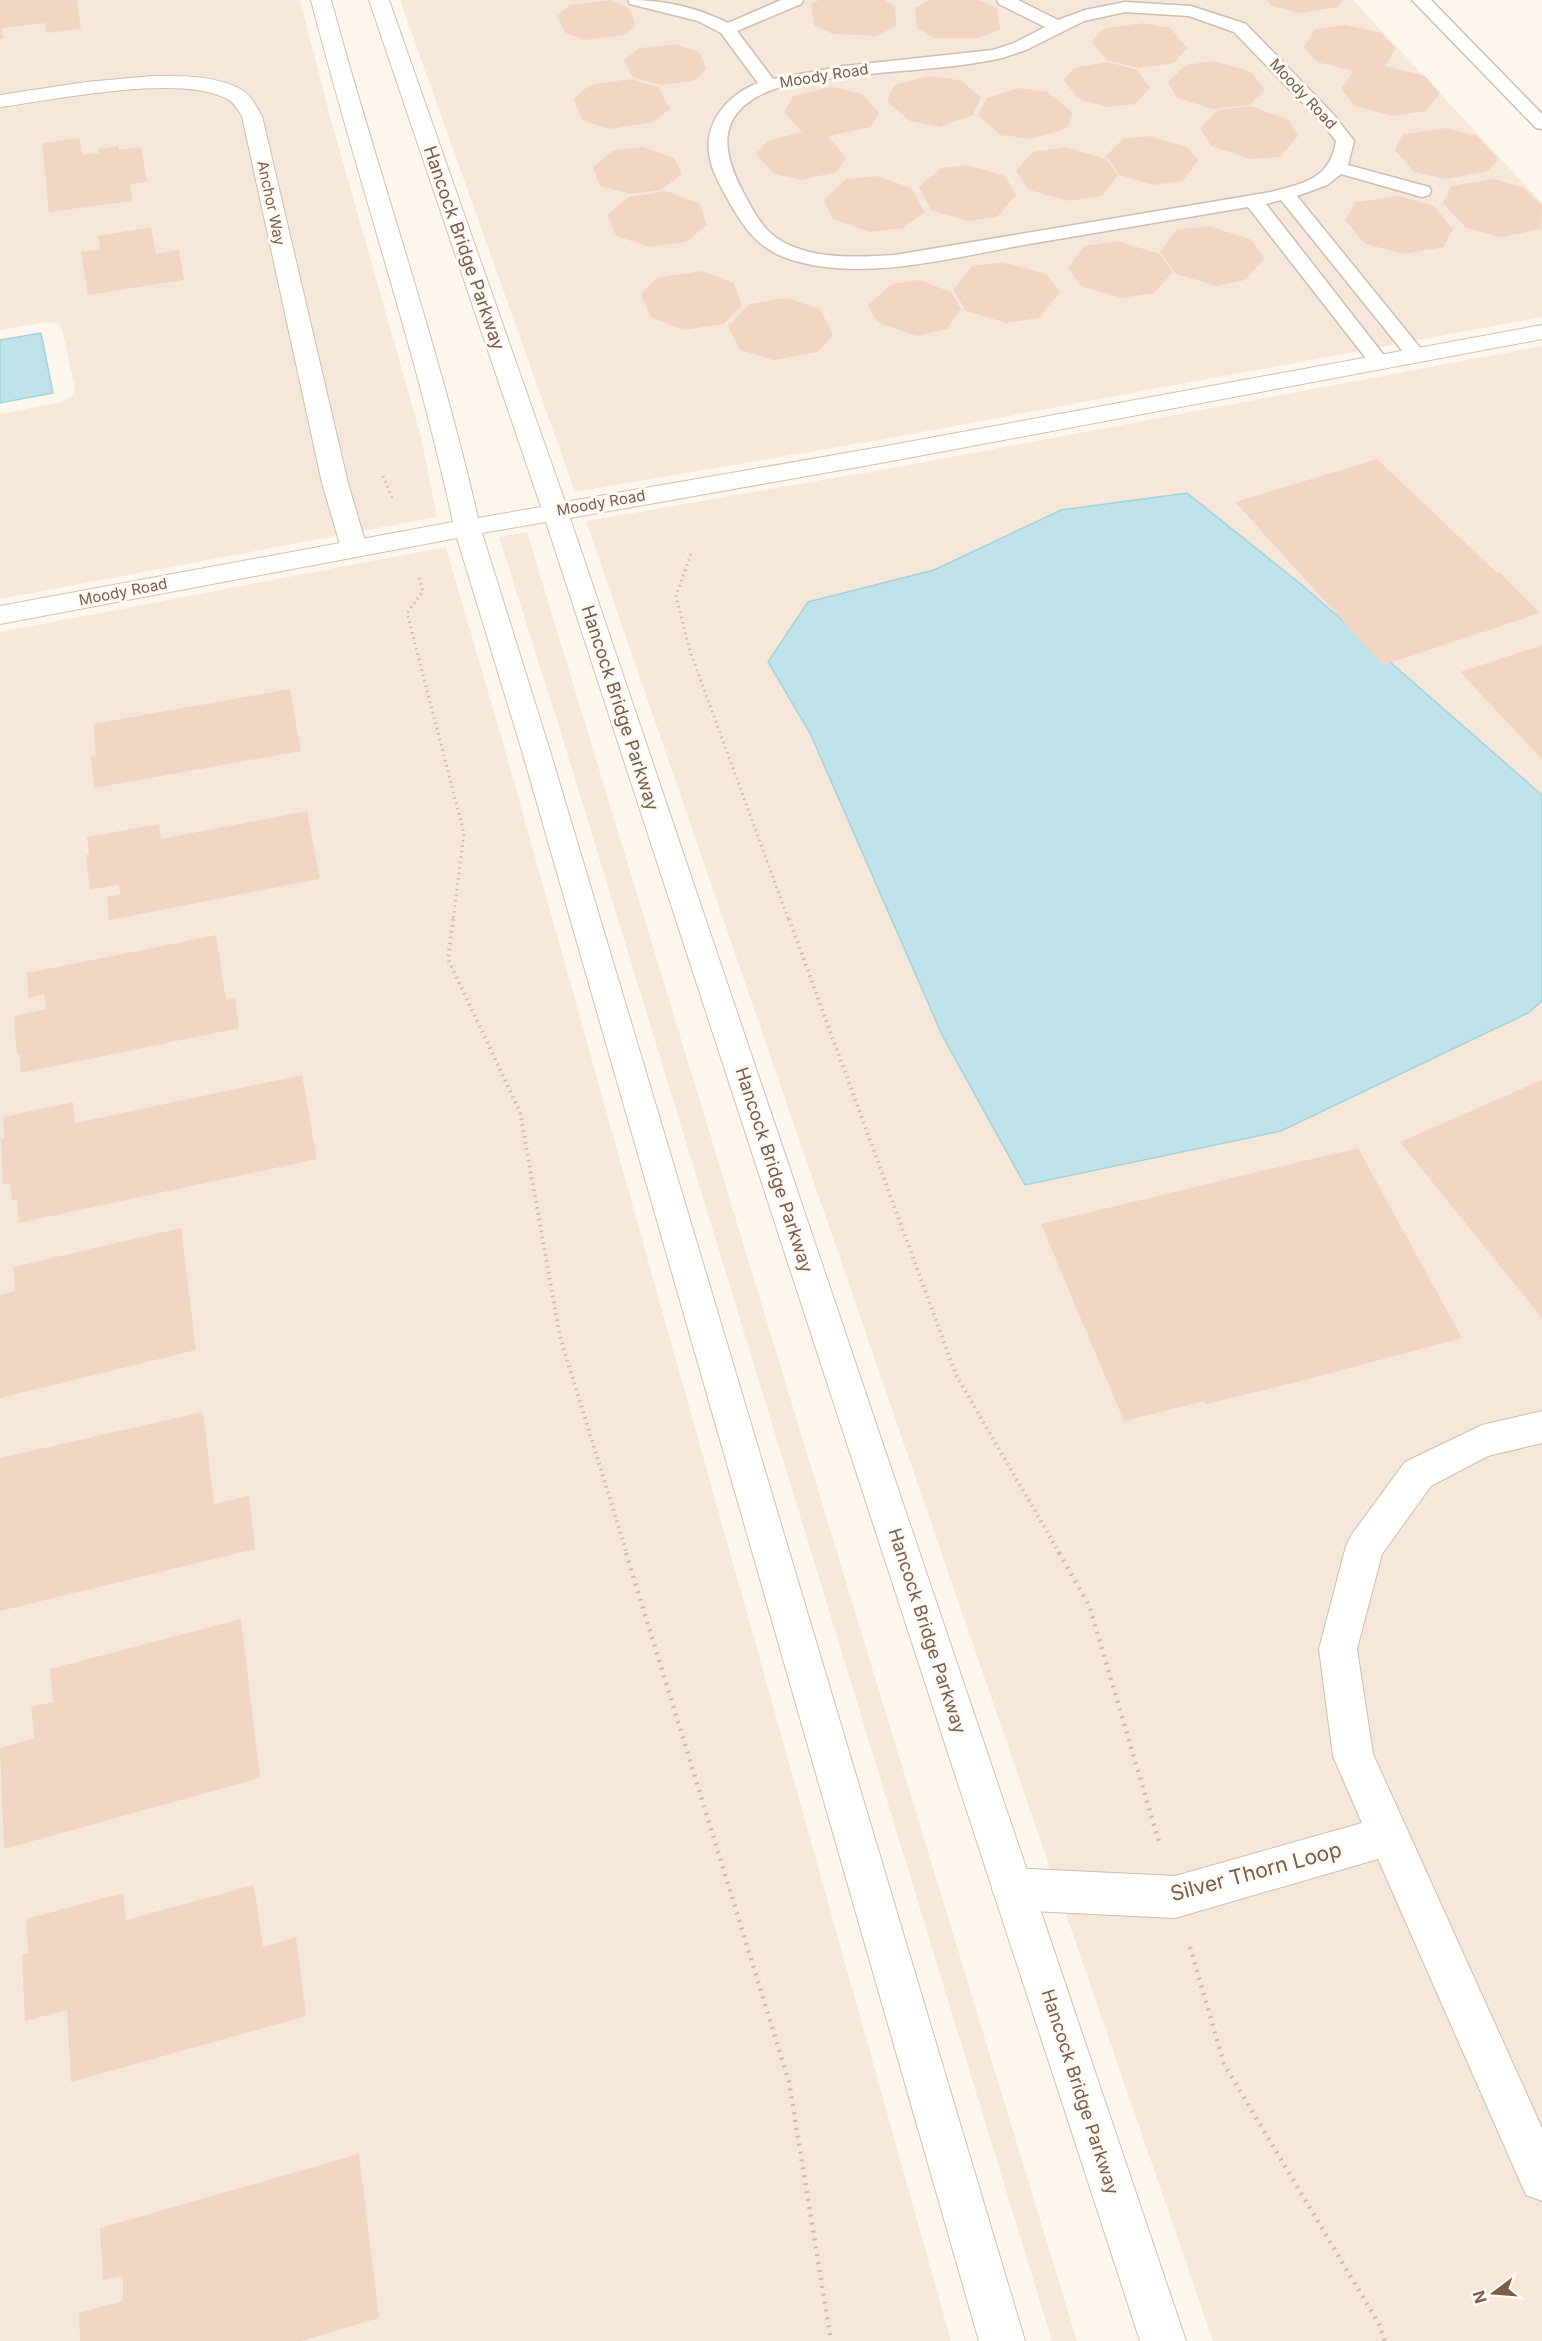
<svg xmlns="http://www.w3.org/2000/svg" width="1542" height="2341" viewBox="0 0 1542 2341" font-family="Inter,sans-serif">
	<style>
		.residential { fill: #f5e8da }
		.water { fill: #bfe3e8; stroke: #a5d3da; stroke-width: 1.5 }
		.building { fill: #f3d5c3 }
		.lines { fill: none; stroke-linecap: round; stroke-linejoin: round }
		.lane-casing { stroke: #d1beb0; stroke-width: 3 }
		.street-casing { stroke: #d1beb0; stroke-width: 2 }
		.secondary-casing { stroke: #d6c0b0; stroke-width: 2 }
		.path-far2 { stroke: #d9b8a5; stroke-width: 3; stroke-dasharray: 1.5 4; stroke-linecap: butt }
		.path-far1 { stroke: #d9b8a5; stroke-width: 4; stroke-dasharray: 1.5 4.5; stroke-linecap: butt }
		.path { stroke: #d9b8a5; stroke-width: 4.5; stroke-dasharray: 2 6; stroke-linecap: butt }
		.lane { fill: #fff; fill-rule: evenodd }
		.street { fill: #fff; fill-rule: evenodd }
		.secondary { fill: #fff; fill-rule: evenodd }
		.labels { text-anchor: middle; stroke-width: 6; stroke-linejoin: round; paint-order: stroke }
		.far-street-label { font-size: 15px; fill: #7a5c4d; stroke: #fffaf3 }
		.street-label { font-size: 18px; fill: #7a5c4d; stroke: #fffaf3 }
		.near-street-label { font-size: 21px; fill: #7a5c4d; stroke: #fffaf3 }
	</style>
	<rect width="100%" height="100%" fill="#fdf6ec"/>
	<g class="residential">
		<polygon points="0,0 300,0 331,120 421,437 437,517 0,599 0,414 62,402 72,396 75,389 62,329 57,324 45,322 0,330"/>
		<polygon points="400,0 1353,0 1542,203 1542,317 879,440 575,492"/>
		<polygon points="1542,346 1542,795 1532,784 1061,510 934,570 808,602 768,662 810,733 1528,1013 1542,1001 1542,2341 1213,2341 586,521 893,468"/>
		<polygon points="527,532 888,1720 1077,2341 1052,2341 565,746 499,537"/>
		<polygon points="446,547 507,757 951,2341 0,2341 0,632"/>
	</g>
	<g class="water">
		<polygon points="41,333 53,393 0,403 0,340"/>
		<polygon points="1187,493 1302,585 1542,795 1542,1001 1528,1013 1281,1131 1025,1185 943,1037 810,733 768,662 808,602 934,570 1061,510"/>
	</g>
	<g class="building">
		<polygon points="0,0 77,0 81,29 46,33 45,23 2,28 3,39 0,39"/>
		<polygon points="610,0 630,9 636,26 623,35 586,40 565,33 557,16 570,5"/>
		<polygon points="819,0 884,0 895,6 896,26 876,36 833,34 814,25 811,4"/>
		<polygon points="929,0 980,0 997,8 1000,29 979,38 934,38 917,28 915,8"/>
		<polygon points="1267,0 1343,0 1338,7 1300,13 1272,6"/>
		<polygon points="1143,23 1170,28 1187,48 1174,63 1138,68 1107,60 1092,42 1102,29"/>
		<polygon points="1344,25 1380,32 1396,48 1385,66 1425,76 1440,93 1426,111 1393,116 1355,106 1341,89 1353,71 1317,62 1304,47 1315,29"/>
		<polygon points="676,44 699,52 707,69 694,81 662,85 632,77 624,60 639,48"/>
		<polygon points="1214,61 1251,72 1265,90 1250,105 1213,109 1177,98 1168,82 1186,65"/>
		<polygon points="1108,62 1137,70 1150,88 1135,104 1107,107 1078,99 1064,80 1074,68"/>
		<polygon points="929,76 960,80 981,97 973,115 940,127 910,121 887,102 894,85"/>
		<polygon points="631,79 658,87 670,109 653,122 610,129 583,121 573,99 590,85"/>
		<polygon points="832,87 862,94 879,113 871,127 828,136 846,158 836,172 802,180 774,174 756,154 767,141 802,132 784,112 793,96"/>
		<polygon points="1019,88 1048,92 1073,113 1067,128 1031,139 1000,135 978,115 987,98"/>
		<polygon points="1251,106 1289,120 1298,136 1280,157 1250,159 1211,146 1200,128 1218,110"/>
		<polygon points="1446,128 1477,136 1498,159 1488,171 1446,179 1414,172 1395,150 1403,134"/>
		<polygon points="1149,136 1187,147 1198,160 1183,181 1154,185 1119,175 1106,156 1123,139"/>
		<polygon points="80,138 82,155 99,153 98,149 119,146 119,150 141,147 147,182 130,184 133,201 49,212 42,143"/>
		<polygon points="643,147 674,158 682,174 661,190 632,194 600,186 593,167 614,150"/>
		<polygon points="1065,147 1106,159 1118,175 1102,196 1069,201 1029,190 1016,171 1033,152"/>
		<polygon points="967,165 1005,176 1016,195 997,217 968,221 931,210 919,187 941,168"/>
		<polygon points="877,176 911,188 925,212 903,228 870,232 833,219 824,200 846,179"/>
		<polygon points="1494,179 1524,188 1542,206 1541,229 1500,237 1466,228 1443,203 1451,186"/>
		<polygon points="666,191 699,203 707,225 686,242 650,247 616,236 607,215 629,197"/>
		<polygon points="1399,196 1434,206 1453,229 1444,247 1404,254 1365,244 1345,220 1356,202"/>
		<polygon points="1208,226 1250,239 1265,258 1245,280 1217,286 1176,274 1160,252 1176,230"/>
		<polygon points="151,227 156,254 179,250 184,280 88,295 81,252 100,249 98,236"/>
		<polygon points="1117,241 1160,254 1173,272 1154,293 1122,298 1081,286 1068,268 1084,246"/>
		<polygon points="1003,262 1046,274 1060,292 1039,318 1007,323 966,311 953,290 972,266"/>
		<polygon points="702,271 734,283 742,305 723,324 684,330 651,317 641,294 657,278"/>
		<polygon points="919,280 951,292 961,309 947,329 917,336 877,322 868,305 892,284"/>
		<polygon points="787,298 820,309 833,335 818,352 774,360 740,350 728,326 749,304"/>
		<polygon points="1377,459 1497,573 1499,572 1540,613 1383,665 1235,502"/>
		<polygon points="1542,645 1542,759 1460,672"/>
		<polygon points="290,689 301,751 94,788 91,756 96,755 93,724"/>
		<polygon points="307,811 320,879 109,920 107,897 120,894 119,884 90,890 86,855 89,854 87,837 159,824 161,839"/>
		<polygon points="216,935 226,1000 235,998 239,1028 21,1073 20,1055 17,1055 14,1016 46,1009 44,994 28,998 27,973"/>
		<polygon points="302,1075 317,1159 19,1223 17,1199 12,1201 10,1183 3,1185 1,1139 4,1139 3,1117 73,1102 75,1123"/>
		<polygon points="1542,1080 1542,1318 1400,1142"/>
		<polygon points="1358,1148 1462,1338 1297,1382 1206,1404 1204,1401 1124,1421 1041,1224"/>
		<polygon points="181,1228 196,1350 0,1398 0,1295 15,1291 13,1267"/>
		<polygon points="203,1412 214,1504 249,1496 255,1549 0,1611 0,1458"/>
		<polygon points="241,1619 260,1778 4,1849 0,1748 35,1738 31,1707 53,1702 50,1669"/>
		<polygon points="254,1885 263,1947 296,1937 306,2016 71,2082 67,2010 25,2021 22,1955 28,1953 26,1919 123,1893 126,1920"/>
		<polygon points="359,2154 379,2318 301,2341 80,2341 79,2313 123,2301 123,2276 103,2280 100,2228"/>
	</g>
	<g class="lines">
		<g class="lane-casing">
			<g id="lane">
				<path d="M 628,0 C 662,0 697,7 728,23 L 781,0 L 803,0 L 801,4 L 737,31 L 773,79 L 844,66 L 993,50 L 1014,43 L 1045,27 L 999,4 L 997,0 L 1018,0 L 1058,20 L 1085,10 L 1125,2 L 1191,6 L 1246,24 L 1333,114 L 1351,137 L 1354,141 L 1348,165 L 1429,187 L 1431,191 L 1429,195 L 1422,197 L 1341,174 L 1327,185 L 1297,196 L 1426,355 L 1423,359 L 1409,359 L 1281,200 L 1266,204 L 1386,358 L 1389,362 L 1386,366 L 1372,366 L 1248,207 C 1175,219 1102,232 1029,244 C 953,257 861,284 786,258 C 756,247 742,225 727,198 C 717,180 706,160 709,138 C 713,112 734,92 758,83 L 721,33 L 698,21 L 630,4 ZM 1125,12 L 1189,16 L 1234,32 L 1321,122 L 1336,141 C 1330,180 1303,183 1271,192 L 895,255 C 858,257 817,260 783,242 C 766,233 757,218 748,201 C 728,166 711,124 755,98 C 774,86 799,83 821,80 C 881,70 943,71 1002,58 L 1026,50 L 1084,21 Z"/>
				<polygon points="1412,0 1431,0 1542,114 1542,129 1536,128"/>
			</g>
		</g>
		<g class="street-casing">
			<g id="street">
				<path d="M 153,76 C 182,76 216,75 242,90 C 251,95 257,108 262,116 L 348,483 L 367,548 L 363,554 L 354,556 L 345,554 L 341,548 L 322,483 L 242,116 C 238,110 234,102 227,99 C 182,73 53,100 0,107 L 0,95 L 86,82 Z"/>
				<polygon points="1542,1411 1542,1443 1488,1456 1431,1486 1382,1554 1357,1649 1373,1754 1542,2128 1542,2201 1526,2195 1378,1859 1175,1918 1013,1910 998,1904 992,1889 998,1874 1013,1868 1175,1876 1362,1823 1333,1756 1319,1649 1346,1546 1352,1534 1405,1462 1482,1425"/>
			</g>
		</g>
		<g class="secondary-casing">
			<path id="secondary" d="M 311,0 L 331,0 C 378,173 438,343 478,518 L 541,507 L 369,0 L 389,0 L 565,502 L 886,446 L 1542,325 L 1542,339 L 886,462 L 570,518 L 1186,2341 L 1140,2341 L 546,522 L 482,533 L 550,751 L 1025,2341 L 979,2341 L 522,751 L 457,538 L 0,624 L 0,606 L 453,522 C 415,346 356,175 311,0 Z"/>
		</g>
		<g class="path-far2">
			<polyline points="383,476 393,500"/>
			<polyline points="691,554 676,596 690,651 789,921"/>
			<polyline points="419,578 423,591 407,613 464,833 453,921"/>
		</g>
		<g class="path-far1">
			<polyline points="453,919 448,959 520,1112 560,1337 627,1554"/>
			<polyline points="789,919 956,1375 1060,1554"/>
		</g>
		<g class="path">
			<polyline points="626,1553 789,2082 831,2341"/>
			<polyline points="1059,1553 1089,1605 1159,1842"/>
			<polyline points="1190,1947 1224,2064 1379,2324 1385,2341"/>
		</g>
		<use href="#lane" class="lane"/>
		<use href="#street" class="street"/>
		<use href="#secondary" class="secondary"/>
	</g>
	<g class="labels">
		<g class="far-street-label">
			<text transform="translate(824 76) rotate(-9)" y="5">Moody Road</text>
			<text transform="translate(1303 94) rotate(47)" y="5">Moody Road</text>
			<text transform="translate(271 203) rotate(78)" y="5">Anchor Way</text>
			<text transform="translate(601 503) rotate(-10)" y="5">Moody Road</text>
			<text transform="translate(123 592) rotate(-11)" y="5">Moody Road</text>
		</g>
		<g class="street-label">
			<text transform="translate(464 248) rotate(71)" y="6">Hancock Bridge Parkway</text>
			<text transform="translate(620 708) rotate(72)" y="6">Hancock Bridge Parkway</text>
			<text transform="translate(774 1170) rotate(72)" y="6">Hancock Bridge Parkway</text>
			<text transform="translate(927 1631) rotate(72)" y="6">Hancock Bridge Parkway</text>
			<text transform="translate(1080 2092) rotate(72)" y="6">Hancock Bridge Parkway</text>
		</g>
		<g class="near-street-label">
			<text transform="translate(1256 1872) rotate(-15)" y="7">Silver Thorn Loop</text>
		</g>
	</g>
	<g transform="translate(1494 2293) rotate(254)" stroke="#fffaf3" stroke-width="4.5" paint-order="stroke">
	<path d="M0-4.5L10 22L0 15L-10 22Z" fill="#7a5c4d"/>
	<text y="-9" font-size="16" font-weight="bold" text-anchor="middle" fill="#7a5c4d">N</text>
	</g>
</svg>
